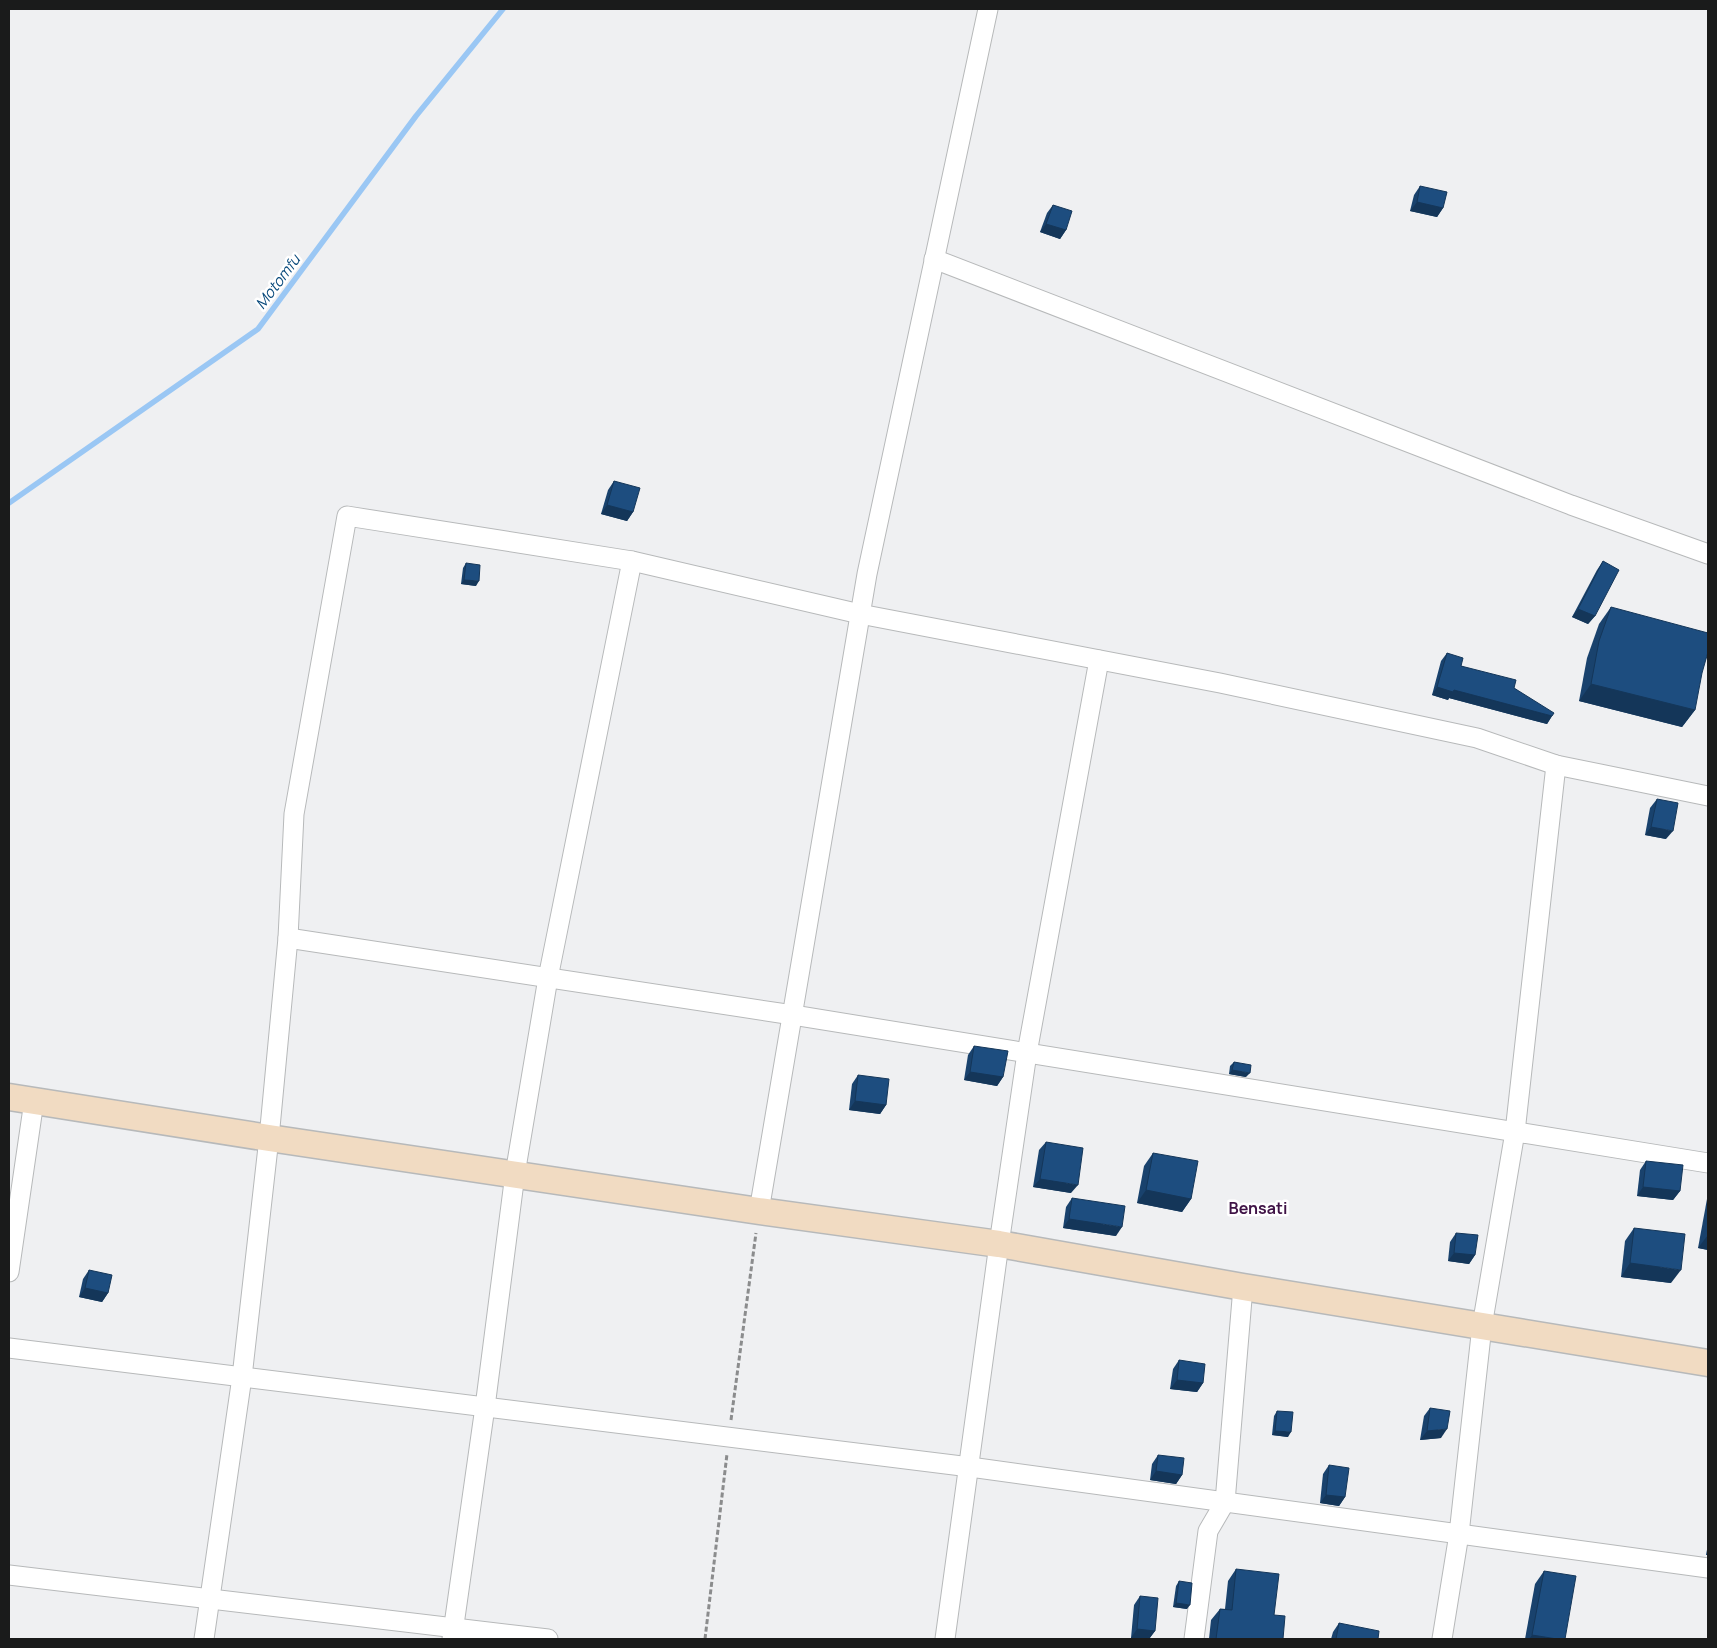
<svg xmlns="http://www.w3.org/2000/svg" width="1717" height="1648" viewBox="0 0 1717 1648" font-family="Manrope,sans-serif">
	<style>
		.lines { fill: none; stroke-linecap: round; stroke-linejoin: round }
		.stream { stroke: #9ac7f4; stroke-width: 5.5 }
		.street-casing { stroke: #b7b9ba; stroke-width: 21 }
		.secondary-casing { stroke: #b7b9ba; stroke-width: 29 }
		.path { stroke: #8b8c8d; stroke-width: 3; stroke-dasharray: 5 2.5; stroke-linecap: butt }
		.street { stroke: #fff; stroke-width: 19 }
		.secondary { stroke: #f1dbc2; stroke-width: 26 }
		.wall { fill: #19426d }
		.shaded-wall { fill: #143659 }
		.building { fill: #1d4d7f; stroke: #143659 }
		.labels { text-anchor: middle; stroke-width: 5; stroke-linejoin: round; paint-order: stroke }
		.water-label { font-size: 15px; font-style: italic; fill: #094a7c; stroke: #fff }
		.quarter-label { font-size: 16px; font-weight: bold; fill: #3f1346; stroke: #fff }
	</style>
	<rect width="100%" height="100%" fill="#eff0f2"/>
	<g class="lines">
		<polyline class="stream" points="9,503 258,329 416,116 503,9"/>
		<g class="street-casing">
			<g id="street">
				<polyline points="934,259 1571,505 1708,554"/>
				<polyline points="288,938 793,1015 1708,1163"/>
				<polyline points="759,1211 867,574 988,9"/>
				<polyline points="9,1272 34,1101"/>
				<polyline points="9,1348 970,1467 1708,1568"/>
				<polyline points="9,1575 548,1639"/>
				<polyline points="204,1639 242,1377 269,1138 288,938 294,814 347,516 632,561 860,614 1220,683 1477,738 1556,765 1708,796"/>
				<polyline points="452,1639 485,1407 515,1174 548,978 632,561"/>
				<polyline points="945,1639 999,1244 1027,1053 1099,660"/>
				<polyline points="1194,1639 1208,1531 1225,1502 1243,1287"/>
				<polyline points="1442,1639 1459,1534 1482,1326 1515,1132 1556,765"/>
			</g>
		</g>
		<g class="secondary-casing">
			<polyline id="secondary" points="9,1097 269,1138 759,1211 999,1244 1243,1287 1708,1363"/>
		</g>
		<g class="path">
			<polyline points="731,1420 756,1233"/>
			<polyline points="705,1639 727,1454"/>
		</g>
		<use href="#street" class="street"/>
		<use href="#secondary" class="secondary"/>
	</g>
	<g class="wall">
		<polygon points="1420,186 1443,208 1437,217 1410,211 1414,195"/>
		<polygon points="1053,205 1066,230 1060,239 1040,232 1047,213"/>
		<polygon points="614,481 633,512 627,521 601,514 608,490"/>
		<polygon points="1603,561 1595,616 1588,624 1572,617 1597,570"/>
		<polygon points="466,563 476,586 461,584 463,568"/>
		<polygon points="1611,607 1695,710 1682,727 1579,701 1587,658 1599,624"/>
		<polygon points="1447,653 1461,666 1514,688 1552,716 1547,724 1449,698 1448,700 1432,695 1441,661"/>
		<polygon points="1657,799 1666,839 1645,835 1650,808"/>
		<polygon points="974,1046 1003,1077 997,1086 964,1080 968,1055"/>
		<polygon points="1234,1062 1246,1077 1229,1074 1230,1066"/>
		<polygon points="858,1075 886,1105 880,1114 849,1110 852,1084"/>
		<polygon points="1046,1142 1071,1193 1033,1187 1039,1150"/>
		<polygon points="1153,1153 1191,1199 1182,1212 1137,1203 1144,1166"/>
		<polygon points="1646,1161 1680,1191 1673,1200 1637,1196 1640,1170"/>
		<polygon points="1708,1197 1708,1250 1698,1248 1707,1199"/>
		<polygon points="1072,1198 1116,1236 1063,1228 1066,1207"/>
		<polygon points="1634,1228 1671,1283 1621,1277 1625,1241"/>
		<polygon points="1456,1233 1475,1255 1469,1264 1448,1261 1450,1242"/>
		<polygon points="89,1270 108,1293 102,1302 79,1297 83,1279"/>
		<polygon points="1179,1360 1203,1383 1197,1392 1170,1389 1173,1369"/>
		<polygon points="1430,1408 1441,1438 1420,1440 1424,1416"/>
		<polygon points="1277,1411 1288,1437 1272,1435 1274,1416"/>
		<polygon points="1158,1455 1182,1475 1176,1484 1150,1480 1152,1464"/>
		<polygon points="1329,1465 1345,1497 1339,1506 1320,1503 1323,1474"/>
		<polygon points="1708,1544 1708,1555 1706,1555"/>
		<polygon points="1236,1569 1274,1615 1283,1639 1209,1639 1211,1620 1220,1609 1225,1609 1228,1581"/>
		<polygon points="1544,1571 1565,1639 1525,1639 1535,1584"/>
		<polygon points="1179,1581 1187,1609 1173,1607 1176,1586"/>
		<polygon points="1140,1596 1155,1631 1149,1639 1131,1638 1134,1605"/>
		<polygon points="1339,1623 1378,1639 1331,1639 1333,1632"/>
	</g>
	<g class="shaded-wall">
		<polygon points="1417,202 1443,208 1437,217 1410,211"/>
		<polygon points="1046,224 1066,230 1060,239 1040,232"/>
		<polygon points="607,505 633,512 627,521 601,514"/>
		<polygon points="464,580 479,581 476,586 461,584"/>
		<polygon points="1578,609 1595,616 1588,624 1572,617"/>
		<polygon points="1591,684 1695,710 1682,727 1579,701"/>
		<polygon points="1437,687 1454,690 1552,716 1547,724 1449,698 1448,700 1432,695"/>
		<polygon points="1651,827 1673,831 1666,839 1645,835"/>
		<polygon points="1232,1070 1250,1073 1246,1077 1229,1074"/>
		<polygon points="970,1072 1003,1077 997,1086 964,1080"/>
		<polygon points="855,1101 886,1105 880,1114 849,1110"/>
		<polygon points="1040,1179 1078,1185 1071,1193 1033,1187"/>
		<polygon points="1643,1187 1680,1191 1673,1200 1637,1196"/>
		<polygon points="1146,1190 1191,1199 1182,1212 1137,1203"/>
		<polygon points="1069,1219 1122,1227 1116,1236 1063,1228"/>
		<polygon points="1708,1235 1708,1250 1698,1248"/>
		<polygon points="1454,1253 1475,1255 1469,1264 1448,1261"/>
		<polygon points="1630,1263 1681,1270 1671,1283 1621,1277"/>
		<polygon points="85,1288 108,1293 102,1302 79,1297"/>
		<polygon points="1177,1380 1203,1383 1197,1392 1170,1389"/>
		<polygon points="1447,1429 1441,1438 1420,1440 1427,1431"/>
		<polygon points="1275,1431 1291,1432 1288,1437 1272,1435"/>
		<polygon points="1156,1471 1182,1475 1176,1484 1150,1480"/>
		<polygon points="1326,1495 1345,1497 1339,1506 1320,1503"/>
		<polygon points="1176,1603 1190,1605 1187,1609 1173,1607"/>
		<polygon points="1137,1629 1155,1631 1149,1639 1131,1638"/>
		<polygon points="1532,1635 1557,1639 1529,1639"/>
	</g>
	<g class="building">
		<polygon points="1420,186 1447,192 1443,208 1417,202"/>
		<polygon points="1053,205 1072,211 1066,230 1046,224"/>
		<polygon points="614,481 640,488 633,512 607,505"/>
		<polygon points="1603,561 1619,570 1595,616 1578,609"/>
		<polygon points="466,563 480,565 479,581 464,580"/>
		<polygon points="1611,607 1708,633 1708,652 1702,673 1695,710 1591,684 1599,641"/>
		<polygon points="1447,653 1463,658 1461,666 1516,680 1514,688 1554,713 1552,716 1454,690 1453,692 1437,687"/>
		<polygon points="1657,799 1678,803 1673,831 1651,827"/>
		<polygon points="974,1046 1008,1051 1003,1077 970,1072"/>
		<polygon points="1234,1062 1251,1065 1250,1073 1232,1070"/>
		<polygon points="858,1075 889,1079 886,1105 855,1101"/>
		<polygon points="1046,1142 1083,1148 1078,1185 1040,1179"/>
		<polygon points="1153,1153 1198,1161 1191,1199 1146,1190"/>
		<polygon points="1646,1161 1683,1165 1680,1191 1643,1187"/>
		<polygon points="1072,1198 1125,1206 1122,1227 1069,1219"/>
		<polygon points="1634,1228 1685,1234 1681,1270 1630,1263"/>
		<polygon points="1456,1233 1478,1235 1475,1255 1454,1253"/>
		<polygon points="89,1270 112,1275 108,1293 85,1288"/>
		<polygon points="1179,1360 1205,1364 1203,1383 1177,1380"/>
		<polygon points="1430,1408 1450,1411 1447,1429 1427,1431"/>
		<polygon points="1277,1411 1293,1412 1291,1432 1275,1431"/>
		<polygon points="1158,1455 1184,1458 1182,1475 1156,1471"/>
		<polygon points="1329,1465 1349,1468 1345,1497 1326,1495"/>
		<polygon points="1236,1569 1279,1574 1274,1615 1285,1616 1283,1639 1216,1639 1220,1609 1232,1610"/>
		<polygon points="1544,1571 1576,1576 1565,1639 1557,1639 1532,1635"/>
		<polygon points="1179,1581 1192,1583 1190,1605 1176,1603"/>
		<polygon points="1140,1596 1158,1598 1155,1631 1137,1629"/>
		<polygon points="1339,1623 1379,1631 1378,1639 1336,1639"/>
	</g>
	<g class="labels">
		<g class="water-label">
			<text transform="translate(278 282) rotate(-53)" y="5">Motomfu</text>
		</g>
		<g class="quarter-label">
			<text x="1258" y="1214">Bensati</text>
		</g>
	</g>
	<rect width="1717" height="1648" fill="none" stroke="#1a1b1b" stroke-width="20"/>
</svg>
